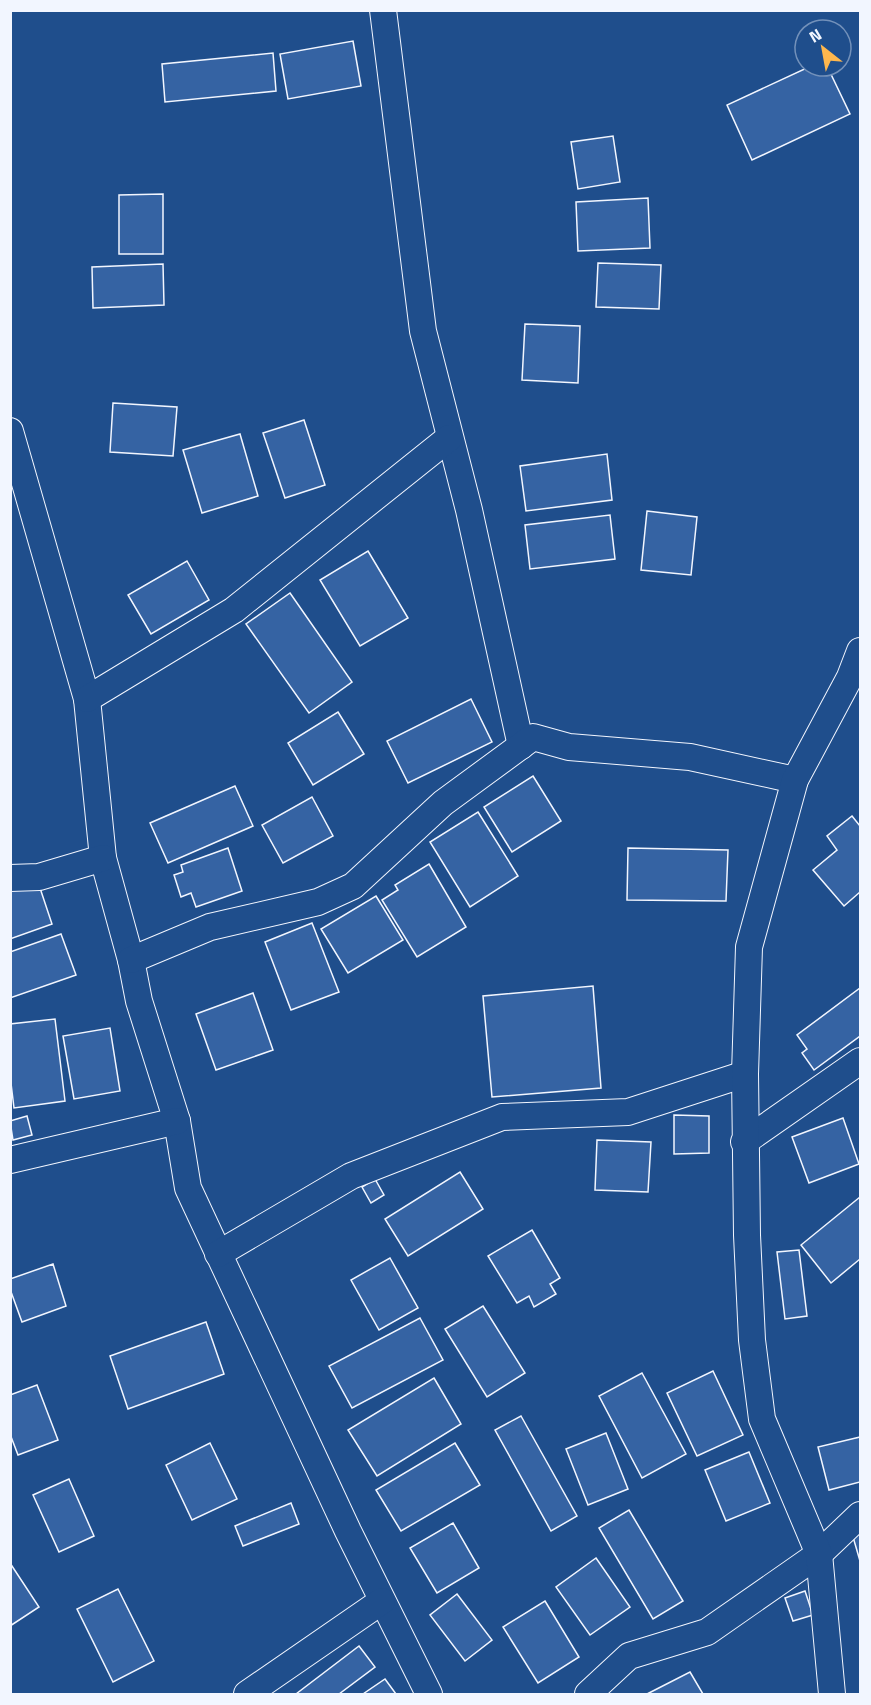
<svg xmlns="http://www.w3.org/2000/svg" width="871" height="1705" viewBox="0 0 871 1705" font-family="'Titillium Web',sans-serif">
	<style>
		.building { fill: #3563a3; stroke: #f2f6ff; stroke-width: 1.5 }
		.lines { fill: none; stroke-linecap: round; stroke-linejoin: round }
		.street-casing { stroke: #f2f6ff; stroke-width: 28 }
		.street { stroke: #1f4e8c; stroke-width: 26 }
	</style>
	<rect width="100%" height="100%" fill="#1f4e8c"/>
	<g class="building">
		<polygon points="353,41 361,86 288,99 280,54"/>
		<polygon points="273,53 276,91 165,102 162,64"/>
		<polygon points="811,66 827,66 850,114 752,160 727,105"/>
		<polygon points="613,136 620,182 578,189 571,142"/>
		<polygon points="163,194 163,254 119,254 119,195"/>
		<polygon points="648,198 650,248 578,251 576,202"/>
		<polygon points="598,263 661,265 659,309 596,307"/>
		<polygon points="163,264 164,305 93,308 92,267"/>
		<polygon points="525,324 580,326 578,383 522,380"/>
		<polygon points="113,403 177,407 173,456 110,452"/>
		<polygon points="304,420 325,485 285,498 263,433"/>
		<polygon points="240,434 258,496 202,513 183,450"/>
		<polygon points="607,454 612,500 526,511 520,466"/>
		<polygon points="647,511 697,517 691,575 641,570"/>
		<polygon points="610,515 615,559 530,569 525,525"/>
		<polygon points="368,551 408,618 360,646 320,580"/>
		<polygon points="187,561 209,600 151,634 128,595"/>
		<polygon points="290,593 352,682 309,713 246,624"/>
		<polygon points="471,699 492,742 408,783 387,741"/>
		<polygon points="338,712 364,754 313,785 288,743"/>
		<polygon points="533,776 561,821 512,852 484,807"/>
		<polygon points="235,786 253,826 168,863 150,823"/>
		<polygon points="312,797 333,836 283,863 262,825"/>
		<polygon points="478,812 518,876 470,907 430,842"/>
		<polygon points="852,816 860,826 860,892 844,906 813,870 837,850 827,836"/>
		<polygon points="228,848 242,891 196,907 191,893 181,897 174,875 183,872 181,865"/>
		<polygon points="628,848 728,850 726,901 627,900"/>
		<polygon points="429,864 466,927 417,957 382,900 398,890 395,885"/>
		<polygon points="38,882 52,924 10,939 10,891"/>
		<polygon points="376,896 403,940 348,973 321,929"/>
		<polygon points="312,923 339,992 291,1010 265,942"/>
		<polygon points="61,934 76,975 10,998 10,952"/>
		<polygon points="593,986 601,1088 492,1097 483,996"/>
		<polygon points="860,988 860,1036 814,1070 802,1053 807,1049 797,1035"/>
		<polygon points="253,993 273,1050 216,1070 196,1014"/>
		<polygon points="55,1019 65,1101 14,1108 10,1075 10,1024"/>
		<polygon points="110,1028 120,1091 74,1099 63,1036"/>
		<polygon points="674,1115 709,1116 709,1153 674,1154"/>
		<polygon points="27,1116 32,1135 13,1140 10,1121"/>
		<polygon points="843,1118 859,1164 809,1183 792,1137"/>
		<polygon points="597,1140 651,1142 648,1192 595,1190"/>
		<polygon points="460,1172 483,1209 408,1256 385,1219"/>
		<polygon points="375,1179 384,1195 371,1203 362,1187"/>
		<polygon points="860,1197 860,1259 831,1283 801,1245"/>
		<polygon points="532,1230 560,1278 550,1284 556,1294 534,1307 529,1296 517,1303 488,1256"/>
		<polygon points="799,1250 807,1316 785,1319 777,1252"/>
		<polygon points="390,1258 418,1308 379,1330 351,1280"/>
		<polygon points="53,1264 66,1306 22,1322 10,1289 10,1279"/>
		<polygon points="483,1306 525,1373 487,1397 445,1329"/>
		<polygon points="420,1318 443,1360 352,1408 329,1366"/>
		<polygon points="206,1322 224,1374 128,1409 110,1356"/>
		<polygon points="713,1371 743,1435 697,1456 667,1393"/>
		<polygon points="642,1373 686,1454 642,1478 599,1396"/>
		<polygon points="434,1378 461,1424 377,1476 348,1430"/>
		<polygon points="37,1385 58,1440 18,1455 10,1434 10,1395"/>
		<polygon points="521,1416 577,1516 551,1531 495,1430"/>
		<polygon points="606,1433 628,1489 588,1505 566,1449"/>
		<polygon points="860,1437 860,1482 829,1490 818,1447"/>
		<polygon points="210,1443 237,1499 192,1520 166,1465"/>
		<polygon points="455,1443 480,1485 401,1531 376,1490"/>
		<polygon points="749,1452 770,1503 726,1521 705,1470"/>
		<polygon points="69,1479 94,1536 59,1552 33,1495"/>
		<polygon points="291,1503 299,1524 243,1546 235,1526"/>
		<polygon points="629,1510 683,1601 653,1619 599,1528"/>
		<polygon points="453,1523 479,1568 437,1593 410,1548"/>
		<polygon points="860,1527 860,1561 851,1530"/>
		<polygon points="596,1558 630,1607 590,1635 556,1587"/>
		<polygon points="10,1563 39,1607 10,1626"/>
		<polygon points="118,1589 154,1661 113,1682 77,1609"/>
		<polygon points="805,1591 813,1615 793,1621 785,1598"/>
		<polygon points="457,1594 492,1640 465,1661 430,1615"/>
		<polygon points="545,1601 579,1657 538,1683 503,1627"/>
		<polygon points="359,1646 375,1667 339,1694 296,1694"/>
		<polygon points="690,1672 703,1694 647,1694"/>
		<polygon points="385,1679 396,1694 363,1694"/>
	</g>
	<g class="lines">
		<g class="street-casing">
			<g id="street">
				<polyline points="383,10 423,331 469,510 521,746"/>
				<polyline points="10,431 87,699 103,858 131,960 139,1001 177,1121 188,1188 348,1531 429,1694"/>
				<polyline points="87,699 234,610 449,438"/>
				<polyline points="10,878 39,877 103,858"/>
				<polyline points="131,960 210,927 318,902 353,886 443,803 533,737 569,747 690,757 795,780"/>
				<polyline points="744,1142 860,1061"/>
				<polyline points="10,1160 177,1121"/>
				<polyline points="218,1254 351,1176 502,1117 628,1112 745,1074"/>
				<polyline points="247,1694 382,1601"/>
				<polyline points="588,1694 629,1656 707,1632 819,1554 860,1515"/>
				<polyline points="832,1694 819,1554 762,1419 752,1340 747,1235 745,1074 749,947 795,780 850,677 860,651"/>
			</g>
		</g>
		<use href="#street" class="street"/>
	</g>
	<rect width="871" height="1705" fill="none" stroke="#f2f6ff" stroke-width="24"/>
	<g transform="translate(823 48) rotate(329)"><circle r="28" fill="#1f4e8c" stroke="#7391ba" stroke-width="1.5"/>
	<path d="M0-4.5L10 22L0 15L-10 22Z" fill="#ffb74d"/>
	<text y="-9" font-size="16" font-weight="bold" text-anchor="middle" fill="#f2f6ff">N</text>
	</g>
</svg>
